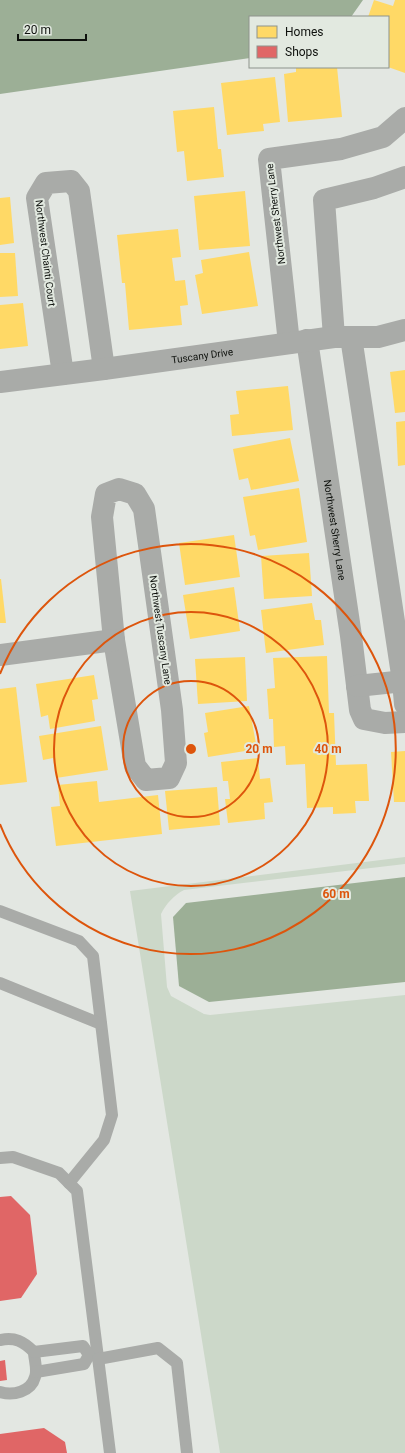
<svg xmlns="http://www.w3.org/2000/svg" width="405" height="1453" viewBox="0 0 405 1453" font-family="Roboto,sans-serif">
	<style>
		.green { fill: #ccd8c9 }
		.water { fill: #9caf96 }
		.homes { fill: #ffd966 }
		.shops { fill: #e06666 }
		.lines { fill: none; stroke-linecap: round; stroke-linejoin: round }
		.lane { stroke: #a9aba8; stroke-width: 12 }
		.street { stroke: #a9aba8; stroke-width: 22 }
		.ring { fill: none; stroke: #dd550c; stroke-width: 2 }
		.labels { text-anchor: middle; stroke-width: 4; stroke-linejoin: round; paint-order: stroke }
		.street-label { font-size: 10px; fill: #0e110d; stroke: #e2e9e0 }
		.centre { fill: #dd550c; stroke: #e2e9e0; stroke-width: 2 }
		.ring-label { font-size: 12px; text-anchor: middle; font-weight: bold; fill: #dd550c; stroke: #e2e9e0; stroke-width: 4; stroke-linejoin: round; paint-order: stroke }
	</style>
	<rect width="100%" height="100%" fill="#e3e7e2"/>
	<path class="green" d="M 405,857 L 405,864 L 184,890 C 174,895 166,904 161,914 L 167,987 L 171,996 L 204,1014 L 210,1015 L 405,995 L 405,1453 L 220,1453 L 130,891 Z"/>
	<g class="water">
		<polygon points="0,0 363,0 351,17 250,17 250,58 0,94"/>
		<polygon points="405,877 405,982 209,1002 179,986 173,917 186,903"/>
	</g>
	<g class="homes">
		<polygon points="374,0 393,6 395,0 405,0 405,73 388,67 388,17 368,17"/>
		<polygon points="296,67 337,67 342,117 288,122 284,74 296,72"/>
		<polygon points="275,77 280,122 263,124 264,131 227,135 221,83"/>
		<polygon points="214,107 218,149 221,149 224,177 187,181 184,151 177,152 173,111"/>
		<polygon points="245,191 250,246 199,250 194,196"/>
		<polygon points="10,197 14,243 0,245 0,198"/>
		<polygon points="178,229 181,257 172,258 175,281 185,280 188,305 180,306 182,325 129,330 125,283 122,283 117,235"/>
		<polygon points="249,252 258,306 202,314 195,275 203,273 201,260"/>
		<polygon points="0,253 15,253 18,296 0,297"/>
		<polygon points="23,303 28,346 0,349 0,305"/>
		<polygon points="405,370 405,412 395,413 390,372"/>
		<polygon points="288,386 293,430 232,436 230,415 239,414 236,391"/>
		<polygon points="405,421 405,465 398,466 396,422"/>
		<polygon points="290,438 299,481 251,490 248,478 239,480 233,449"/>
		<polygon points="299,488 307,542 258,550 255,535 250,536 243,497"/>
		<polygon points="234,535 240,577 185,585 179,543"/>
		<polygon points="309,553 312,596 264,599 261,556"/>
		<polygon points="0,579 1,579 6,623 0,623"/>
		<polygon points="234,587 240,631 190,639 183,595"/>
		<polygon points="312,603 315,620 321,620 324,645 266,653 261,610"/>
		<polygon points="327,656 329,713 334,713 336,765 367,764 369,801 355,801 356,813 333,814 333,807 307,808 305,764 286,765 285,746 274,747 273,719 269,719 267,689 275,688 273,658"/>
		<polygon points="245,657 247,701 198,704 195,659"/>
		<polygon points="94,675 98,699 92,700 95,721 50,729 48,715 41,717 36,684"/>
		<polygon points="16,687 27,782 0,785 0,689"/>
		<polygon points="249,706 257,749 208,757 204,733 208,732 205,713"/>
		<polygon points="101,726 108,770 56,778 53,758 43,760 39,736"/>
		<polygon points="405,751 405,802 394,802 391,752"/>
		<polygon points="258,758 260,779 270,778 273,802 264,803 265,819 228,823 225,799 230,799 228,781 223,781 221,762"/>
		<polygon points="97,781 99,802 158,795 162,834 56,846 51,807 60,806 58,785"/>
		<polygon points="217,787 220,825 169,830 165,791"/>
	</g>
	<g class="shops">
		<polygon points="11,1196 30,1215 37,1274 21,1298 0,1301 0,1197"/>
		<polygon points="5,1360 7,1380 0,1381 0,1361"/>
		<polygon points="44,1428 65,1442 67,1453 0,1453 0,1434"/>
	</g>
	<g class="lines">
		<g class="lane">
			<polyline points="0,911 79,941 93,956 112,1115 104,1140 69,1183"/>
			<polyline points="0,983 101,1024"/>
			<polyline points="0,1158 13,1157 59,1173 77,1191 110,1453"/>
			<path d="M 0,1340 C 15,1337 23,1341 34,1352 C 34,1359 38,1370 35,1377 C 31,1392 13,1396 0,1392"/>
			<polyline points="34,1352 83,1346 89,1355 84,1364 36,1372"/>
			<polyline points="98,1359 158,1348 177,1363 187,1453"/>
		</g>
		<g class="street">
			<polyline points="334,337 324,200 374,188 405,177"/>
			<polyline points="351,337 403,681 405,704"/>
			<path id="s1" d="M 307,340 L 351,636 L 360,710 L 364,719 L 385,723 L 405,722"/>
			<polyline points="289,343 269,159 341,149 383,137 405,118"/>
			<polyline points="63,374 37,198 46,183 71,181 79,191 104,369"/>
			<path id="s2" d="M 0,382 L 104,369 L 334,337 L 378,337 L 405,330"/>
			<polygon points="119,489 135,494 144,509 172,710 176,763 169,778 146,780 135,766 114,640 102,517 106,494"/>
			<polyline points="0,655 114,640"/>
			<polyline points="357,686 405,681"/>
		</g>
	</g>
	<g class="ring">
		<circle cx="191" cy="749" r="68"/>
		<circle cx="191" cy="749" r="137"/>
		<path d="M0 674A205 205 0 1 1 0 824"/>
	</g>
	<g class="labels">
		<g class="street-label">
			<text transform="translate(275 214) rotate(-97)" y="4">Northwest Sherry Lane</text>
			<text transform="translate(46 253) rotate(83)" y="4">Northwest Chainti Court</text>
			<text dy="4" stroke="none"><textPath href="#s2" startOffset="204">Tuscany Drive</textPath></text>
			<text dy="4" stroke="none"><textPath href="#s1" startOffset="192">Northwest Sherry Lane</textPath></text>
			<text transform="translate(161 630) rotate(82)" y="4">Northwest Tuscany Lane</text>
		</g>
	</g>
	<circle cx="191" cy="749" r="6" class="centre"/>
	<g class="ring-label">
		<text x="259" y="753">20 m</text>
		<text x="328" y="753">40 m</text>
		<text x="336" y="898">60 m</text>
	</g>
	<rect x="249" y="16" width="140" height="52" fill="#e2e9e0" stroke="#8d938c"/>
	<rect x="257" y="26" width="20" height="12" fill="#ffd966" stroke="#8d938c"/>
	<text x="285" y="36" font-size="12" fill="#0e110d">Homes</text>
	<rect x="257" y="46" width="20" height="12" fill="#e06666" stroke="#8d938c"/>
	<text x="285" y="56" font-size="12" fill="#0e110d">Shops</text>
	<path d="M18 34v6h68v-6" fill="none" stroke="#0e110d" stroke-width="2"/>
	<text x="24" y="34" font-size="12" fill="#0e110d" stroke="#e2e9e0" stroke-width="3" paint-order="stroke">20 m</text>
</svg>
